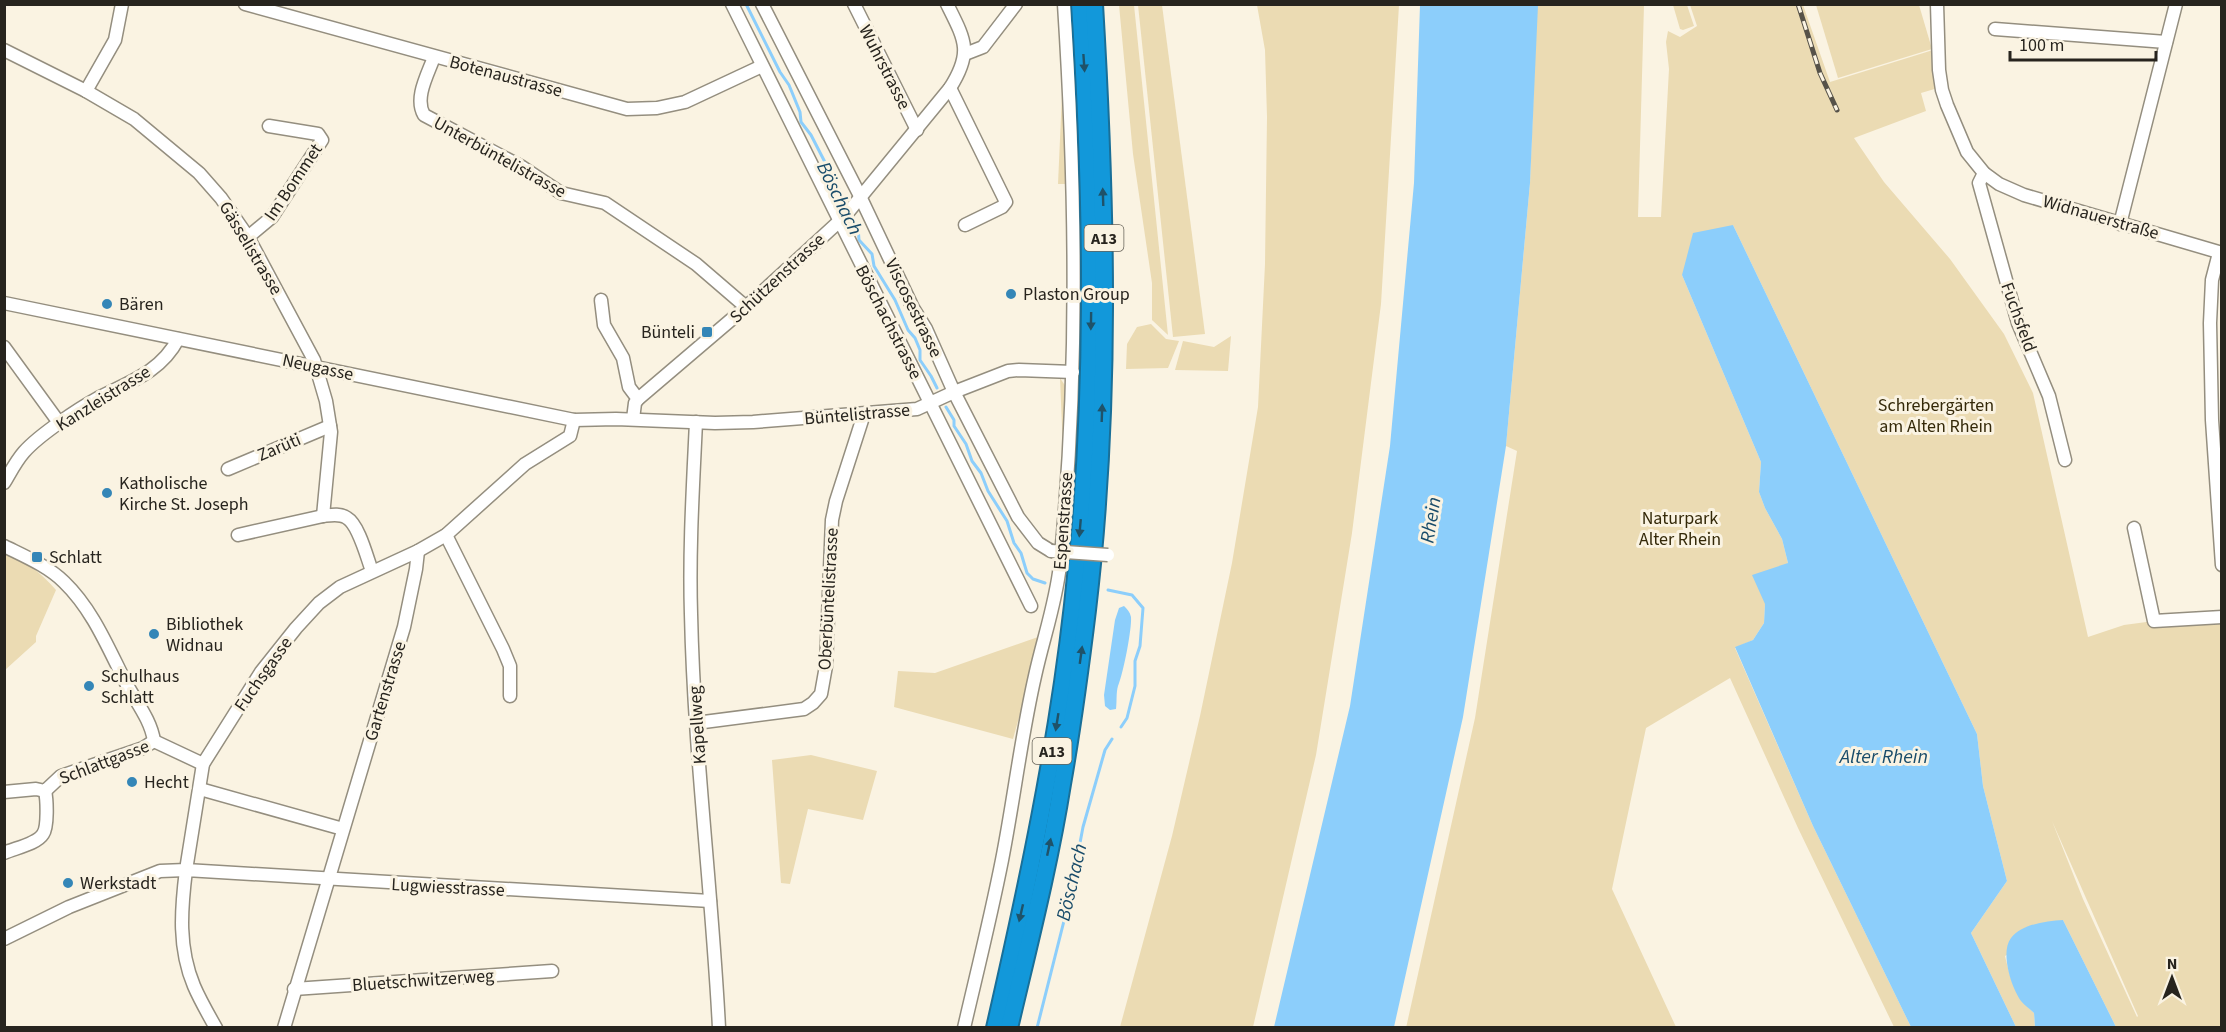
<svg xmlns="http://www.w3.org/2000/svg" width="2226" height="1032" viewBox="0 0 2226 1032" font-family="'Source Sans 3',sans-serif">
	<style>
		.green { fill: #ebdbb3; fill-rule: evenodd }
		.water { fill: #8ccefb }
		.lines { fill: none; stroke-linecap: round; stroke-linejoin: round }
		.stream { stroke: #8ccefb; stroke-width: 3 }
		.minor-casing { stroke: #948e7f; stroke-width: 15 }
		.highway-casing { stroke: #196f98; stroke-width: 20 }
		.minor { stroke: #fff; stroke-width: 12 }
		.highway { stroke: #1298da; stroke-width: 16 }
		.rail-casing { stroke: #565249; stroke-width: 5 }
		.rail { stroke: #faf3e2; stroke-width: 3; stroke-dasharray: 9; stroke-linecap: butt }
		.minor-bridge-casing { stroke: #948e7f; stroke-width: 15; stroke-linecap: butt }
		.minor-bridge { stroke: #fff; stroke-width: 12 }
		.oneway { fill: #1f5269 }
		.poi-dot { fill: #3486b7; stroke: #faf3e2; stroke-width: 2 }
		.labels { text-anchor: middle; stroke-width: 6; stroke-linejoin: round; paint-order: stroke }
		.shield { fill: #faf3e2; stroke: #666259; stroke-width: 1.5 }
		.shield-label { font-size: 16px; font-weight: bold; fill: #27241e }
		.street-label { font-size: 18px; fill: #27241e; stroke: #faf3e2 }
		.poi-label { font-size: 18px; fill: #27241e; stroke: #faf3e2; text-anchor: start }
		.park-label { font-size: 18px; fill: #342909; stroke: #faf3e2 }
		.water-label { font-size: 20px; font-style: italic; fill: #194c6a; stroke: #faf3e2 }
	</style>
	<rect width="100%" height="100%" fill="#faf3e2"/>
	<g class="green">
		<polygon points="1119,5 1134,5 1168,335 1152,320 1152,283 1133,154"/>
		<polygon points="1138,5 1162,5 1205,334 1173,337"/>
		<polygon points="1257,5 1399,5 1381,304 1352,533 1316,755 1253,1027 1120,1027 1172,836 1200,716 1232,563 1258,407 1265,264 1267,117 1265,50"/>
		<path d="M 1537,5 L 1644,5 L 1638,217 L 1661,217 L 1669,69 L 1666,42 L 1668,31 L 1680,37 L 1697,26 L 1690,5 L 1803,5 L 1830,82 L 1933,50 L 1938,88 L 1921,93 L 1926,111 L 1854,138 L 1884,182 L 1950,259 L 2004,334 L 2033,393 L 2088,637 L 2124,625 L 2154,621 L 2221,619 L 2221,1027 L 2116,1027 L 2063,920 L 2005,956 C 2011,981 2015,996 2034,1013 L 2035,1027 L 2016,1027 L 1971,933 L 2007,881 L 1983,786 L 1977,734 L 1733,225 L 1682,275 L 1761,462 L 1759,492 L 1765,508 L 1782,539 L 1788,563 L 1765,604 L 1764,623 L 1753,640 L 1735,648 L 1813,826 L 1911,1027 L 1894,1027 L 1798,828 L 1730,678 L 1646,728 L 1612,889 L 1676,1027 L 1406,1028 L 1475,718 L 1517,451 L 1506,446 L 1530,183 ZM 2052,821 L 2138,1016 L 2137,1017 L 2083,899 Z"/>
		<polygon points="1673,5 1687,5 1694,26 1683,30 1680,29"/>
		<polygon points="1816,5 1919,5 1932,49 1838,78"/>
		<polygon points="1062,94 1066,184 1058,184"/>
		<polygon points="1151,324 1166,339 1179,341 1168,368 1126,369 1127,344 1137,327"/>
		<polygon points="1231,336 1228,371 1175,370 1183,341 1214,347"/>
		<polygon points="1060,378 1066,387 1063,450"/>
		<path d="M 4,550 C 24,559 42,574 56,590 L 36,636 L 36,642 L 5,670 Z"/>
		<polygon points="1038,637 1025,696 1013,739 894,707 898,671 935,673"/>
		<polygon points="811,755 877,771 863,820 808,809 790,884 781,883 772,760"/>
	</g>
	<g class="water">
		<polygon points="1420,5 1538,5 1530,183 1506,446 1463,717 1394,1027 1274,1027 1350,706 1390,446 1414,183"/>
		<polygon points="1733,225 1977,734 1983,786 2007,881 1971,933 2016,1027 1911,1027 1813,826 1735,647 1753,640 1764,623 1765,604 1752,575 1788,563 1782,539 1765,508 1759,492 1761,462 1682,275 1693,233"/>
		<path d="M 1124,606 C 1127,609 1130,612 1131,617 C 1132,629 1123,675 1118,686 C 1116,692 1117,702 1116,709 L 1110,710 L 1105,706 L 1104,695 L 1115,620 L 1119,608 Z"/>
		<path d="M 2063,920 L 2116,1027 L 2035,1027 L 2034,1013 C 2030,1009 2024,1005 2021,1001 C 2011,987 2000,952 2011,938 C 2022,924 2046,921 2063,920 Z"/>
	</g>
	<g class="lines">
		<g class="stream">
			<polyline points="746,4 780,72 789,85 800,112 801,122 811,135 848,207"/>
			<polyline points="851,213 858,227 859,240 872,254 874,266 895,300 908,330 915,338 920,350 920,360 931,376 937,388"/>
			<polyline points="946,407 954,420 954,426 966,444 972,461 981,473 988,491 1007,521 1014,543 1021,553 1027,573 1033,579 1045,583"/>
			<polyline points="1108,590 1132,595 1143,608 1140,646 1135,661 1135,686 1127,718 1121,727"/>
			<polyline points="1037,1028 1069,901 1083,827 1105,750 1112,739"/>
		</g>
		<g class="minor-casing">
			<g id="minor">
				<polyline points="245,4 627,109 657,108 685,102 762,66"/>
				<polyline points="732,4 1031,606"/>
				<polyline points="762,4 858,192 913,308 926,329 954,392 1018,517 1038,543 1051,551"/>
				<polyline points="854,4 917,130"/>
				<polyline points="1937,4 1939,70 1942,90 1947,105 1967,152 1984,173 1999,184 2024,195 2222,253"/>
				<polyline points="1995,29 2166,42"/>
				<path d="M 4,50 L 86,91 L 134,119 L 199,173 L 221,198 L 248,237 L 314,360 L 326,401 L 331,432 L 323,516 C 331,515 340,513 347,518 C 359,525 367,558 372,571"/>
				<polyline points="965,54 983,47 1016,4"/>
				<path d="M 434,57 C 428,74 414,98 424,115 L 522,167 L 561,193 L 605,203 L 696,264 L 746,307"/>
				<polyline points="950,88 1006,202 1002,207 965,225"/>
				<polyline points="86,91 115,40 122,4"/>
				<polyline points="1984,173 1979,183 2018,323 2049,396 2065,460"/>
				<polyline points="2120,224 2176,4"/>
				<polyline points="248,237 272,217 322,140 318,134 269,126"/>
				<polyline points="2219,253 2212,280 2210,323 2212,420 2222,565"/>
				<polyline points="601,300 604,325 623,358 629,387 638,399"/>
				<polyline points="4,303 574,420 616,419 715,423 753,422 917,409 954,392 1008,371 1019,370 1073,372"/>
				<polyline points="4,347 60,424"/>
				<path d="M 633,419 L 635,403 L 638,399 L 746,307 L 845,216 L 950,88 C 973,52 965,40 947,4"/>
				<path d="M 696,422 C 693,486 689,550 691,614 C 694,752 712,889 719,1028"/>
				<polyline points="228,469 330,426"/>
				<path d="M 4,483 C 10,473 16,461 24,452 C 39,435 78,409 98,398 C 129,382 161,372 178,339"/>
				<polyline points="2134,528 2154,621 2222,617"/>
				<polyline points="238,535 323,516"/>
				<polyline points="446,535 503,649 510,666 510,696"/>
				<path d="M 4,546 C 24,556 48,566 64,582 C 93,610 108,648 126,683 C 136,702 151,720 154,741"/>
				<polyline points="696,723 804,709 813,703 821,694 826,666 832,520 836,501 864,414"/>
				<polyline points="154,741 203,764"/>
				<polyline points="200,789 343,829"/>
				<polyline points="4,792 36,789 45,791 61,776 143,748 154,741"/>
				<path d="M 4,853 C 15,848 37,844 43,834 C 48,827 47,800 45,791"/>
				<polyline points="4,939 69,907 160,871 186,870 203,764 261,672 296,628 319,603 340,587 418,551 446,535 525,464 570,436 574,420"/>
				<polyline points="294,989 552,971"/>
				<path d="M 216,1028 C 208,1014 200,1000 194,986 C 178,948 181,910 186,870 L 710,901"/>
				<polyline points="284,1028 404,627 416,569 418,551"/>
				<path d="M 964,1028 C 977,972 991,916 1002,860 C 1014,799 1021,737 1035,676 C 1043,639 1056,603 1060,565 C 1079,378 1076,191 1064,4"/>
			</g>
		</g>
		<g class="highway-casing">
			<g id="highway">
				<path d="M 995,1028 C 1027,888 1057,748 1073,605 C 1096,405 1093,205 1080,4"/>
				<path d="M 1009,1028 C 1028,947 1049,866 1062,784 C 1072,727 1080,668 1087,610 C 1111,409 1106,206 1094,4"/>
			</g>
		</g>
		<use href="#minor" class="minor"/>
		<use href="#highway" class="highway"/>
		<g class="rail-casing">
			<polyline id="rail" points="1798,4 1820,73 1837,110"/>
		</g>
		<use href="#rail" class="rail"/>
		<g class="minor-bridge-casing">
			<polyline id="minor-bridge" points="1051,551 1108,555"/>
		</g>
		<use href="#minor-bridge" class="minor-bridge"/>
	</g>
	<defs><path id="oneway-solid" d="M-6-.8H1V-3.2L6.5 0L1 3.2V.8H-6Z" transform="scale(1.5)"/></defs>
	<g class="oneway">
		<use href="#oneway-solid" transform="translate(1084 63) rotate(86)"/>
		<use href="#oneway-solid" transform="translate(1103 197) rotate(-92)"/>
		<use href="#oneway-solid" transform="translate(1091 321) rotate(91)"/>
		<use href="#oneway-solid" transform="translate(1102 413) rotate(-88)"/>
		<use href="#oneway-solid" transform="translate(1080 528) rotate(95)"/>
		<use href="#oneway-solid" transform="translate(1081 655) rotate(-82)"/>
		<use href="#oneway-solid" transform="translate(1057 722) rotate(99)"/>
		<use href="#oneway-solid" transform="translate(1049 847) rotate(-78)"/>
		<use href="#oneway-solid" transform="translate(1021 913) rotate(103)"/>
	</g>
	<g class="poi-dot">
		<circle cx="1011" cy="294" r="6"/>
		<circle cx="107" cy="304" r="6"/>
		<rect x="701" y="326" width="12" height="12" rx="3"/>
		<circle cx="107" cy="493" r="6"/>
		<rect x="31" y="551" width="12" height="12" rx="3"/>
		<circle cx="154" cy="634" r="6"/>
		<circle cx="89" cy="686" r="6"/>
		<circle cx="132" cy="782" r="6"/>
		<circle cx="68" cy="883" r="6"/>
	</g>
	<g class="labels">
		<g class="shield">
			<rect x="1084.5" y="225" width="39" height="26" rx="4.5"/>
			<rect x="1032.5" y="738" width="39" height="26" rx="4.5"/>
		</g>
		<g class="shield-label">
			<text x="1104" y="244">A13</text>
			<text x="1052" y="757">A13</text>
		</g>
		<g class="street-label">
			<text transform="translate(885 67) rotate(63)" y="6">Wuhrstrasse</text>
			<text transform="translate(506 76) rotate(15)" y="6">Botenaustrasse</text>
			<text transform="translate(500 157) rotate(29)" y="6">Unterbüntelistrasse</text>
			<text transform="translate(293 182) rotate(-56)" y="6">Im Bommet</text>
			<text transform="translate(2101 217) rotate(16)" y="6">Widnauerstraße</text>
			<text transform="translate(251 248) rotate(59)" y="6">Gässelistrasse</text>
			<text transform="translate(777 278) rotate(-43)" y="6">Schützenstrasse</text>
			<text transform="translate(914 308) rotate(64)" y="6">Viscosestrasse</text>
			<text transform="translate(2019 317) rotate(70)" y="6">Fuchsfeld</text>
			<text transform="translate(889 322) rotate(63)" y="6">Böschachstrasse</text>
			<text transform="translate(318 367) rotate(12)" y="6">Neugasse</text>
			<text transform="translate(103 398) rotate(-32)" y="6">Kanzleistrasse</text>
			<text transform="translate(857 414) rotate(-5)" y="6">Büntelistrasse</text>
			<text transform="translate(279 447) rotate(-23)" y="6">Zarüti</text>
			<text transform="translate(1063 521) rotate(-86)" y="6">Espenstrasse</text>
			<text transform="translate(828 599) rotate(-87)" y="6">Oberbüntelistrasse</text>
			<text transform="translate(263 674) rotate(-55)" y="6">Fuchsgasse</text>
			<text transform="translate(385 691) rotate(-73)" y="6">Gartenstrasse</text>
			<text transform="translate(697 725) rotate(-94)" y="6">Kapellweg</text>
			<text transform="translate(104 762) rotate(-21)" y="6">Schlattgasse</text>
			<text transform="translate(448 887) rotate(3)" y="6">Lugwiesstrasse</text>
			<text transform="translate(423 980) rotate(-4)" y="6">Bluetschwitzerweg</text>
		</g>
		<g class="poi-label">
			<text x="1023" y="300">Plaston Group</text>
			<text x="119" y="310">Bären</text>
			<text x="695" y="338" text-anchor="end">Bünteli</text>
			<text x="119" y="489">Katholische<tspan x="119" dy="21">Kirche St. Joseph</tspan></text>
			<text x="49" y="563">Schlatt</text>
			<text x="166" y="630">Bibliothek<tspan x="166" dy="21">Widnau</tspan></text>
			<text x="101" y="682">Schulhaus<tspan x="101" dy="21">Schlatt</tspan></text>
			<text x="144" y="788">Hecht</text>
			<text x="80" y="889">Werkstadt</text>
		</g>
		<g class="park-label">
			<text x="1936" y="411">Schrebergärten<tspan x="1936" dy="21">am Alten Rhein</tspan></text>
			<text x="1680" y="524">Naturpark<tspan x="1680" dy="21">Alter Rhein</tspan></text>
		</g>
		<g class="water-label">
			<text transform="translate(840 198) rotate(64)" y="7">Böschach</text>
			<text transform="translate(1430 520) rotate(-81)" y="7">Rhein</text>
			<text x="1884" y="763">Alter Rhein</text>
			<text transform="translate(1071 882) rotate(-77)" y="7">Böschach</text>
		</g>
	</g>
	<rect width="2226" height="1032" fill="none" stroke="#27241e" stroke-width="12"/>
	<g transform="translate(2172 978)" stroke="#faf3e2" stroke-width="4.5" paint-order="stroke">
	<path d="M0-4.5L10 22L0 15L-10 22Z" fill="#27241e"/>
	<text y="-9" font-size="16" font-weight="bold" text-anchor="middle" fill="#27241e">N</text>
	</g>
	<path d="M2010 51v9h146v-9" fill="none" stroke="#27241e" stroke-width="3"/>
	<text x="2019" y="51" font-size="18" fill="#27241e" stroke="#faf3e2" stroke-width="4.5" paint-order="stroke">100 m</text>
</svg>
